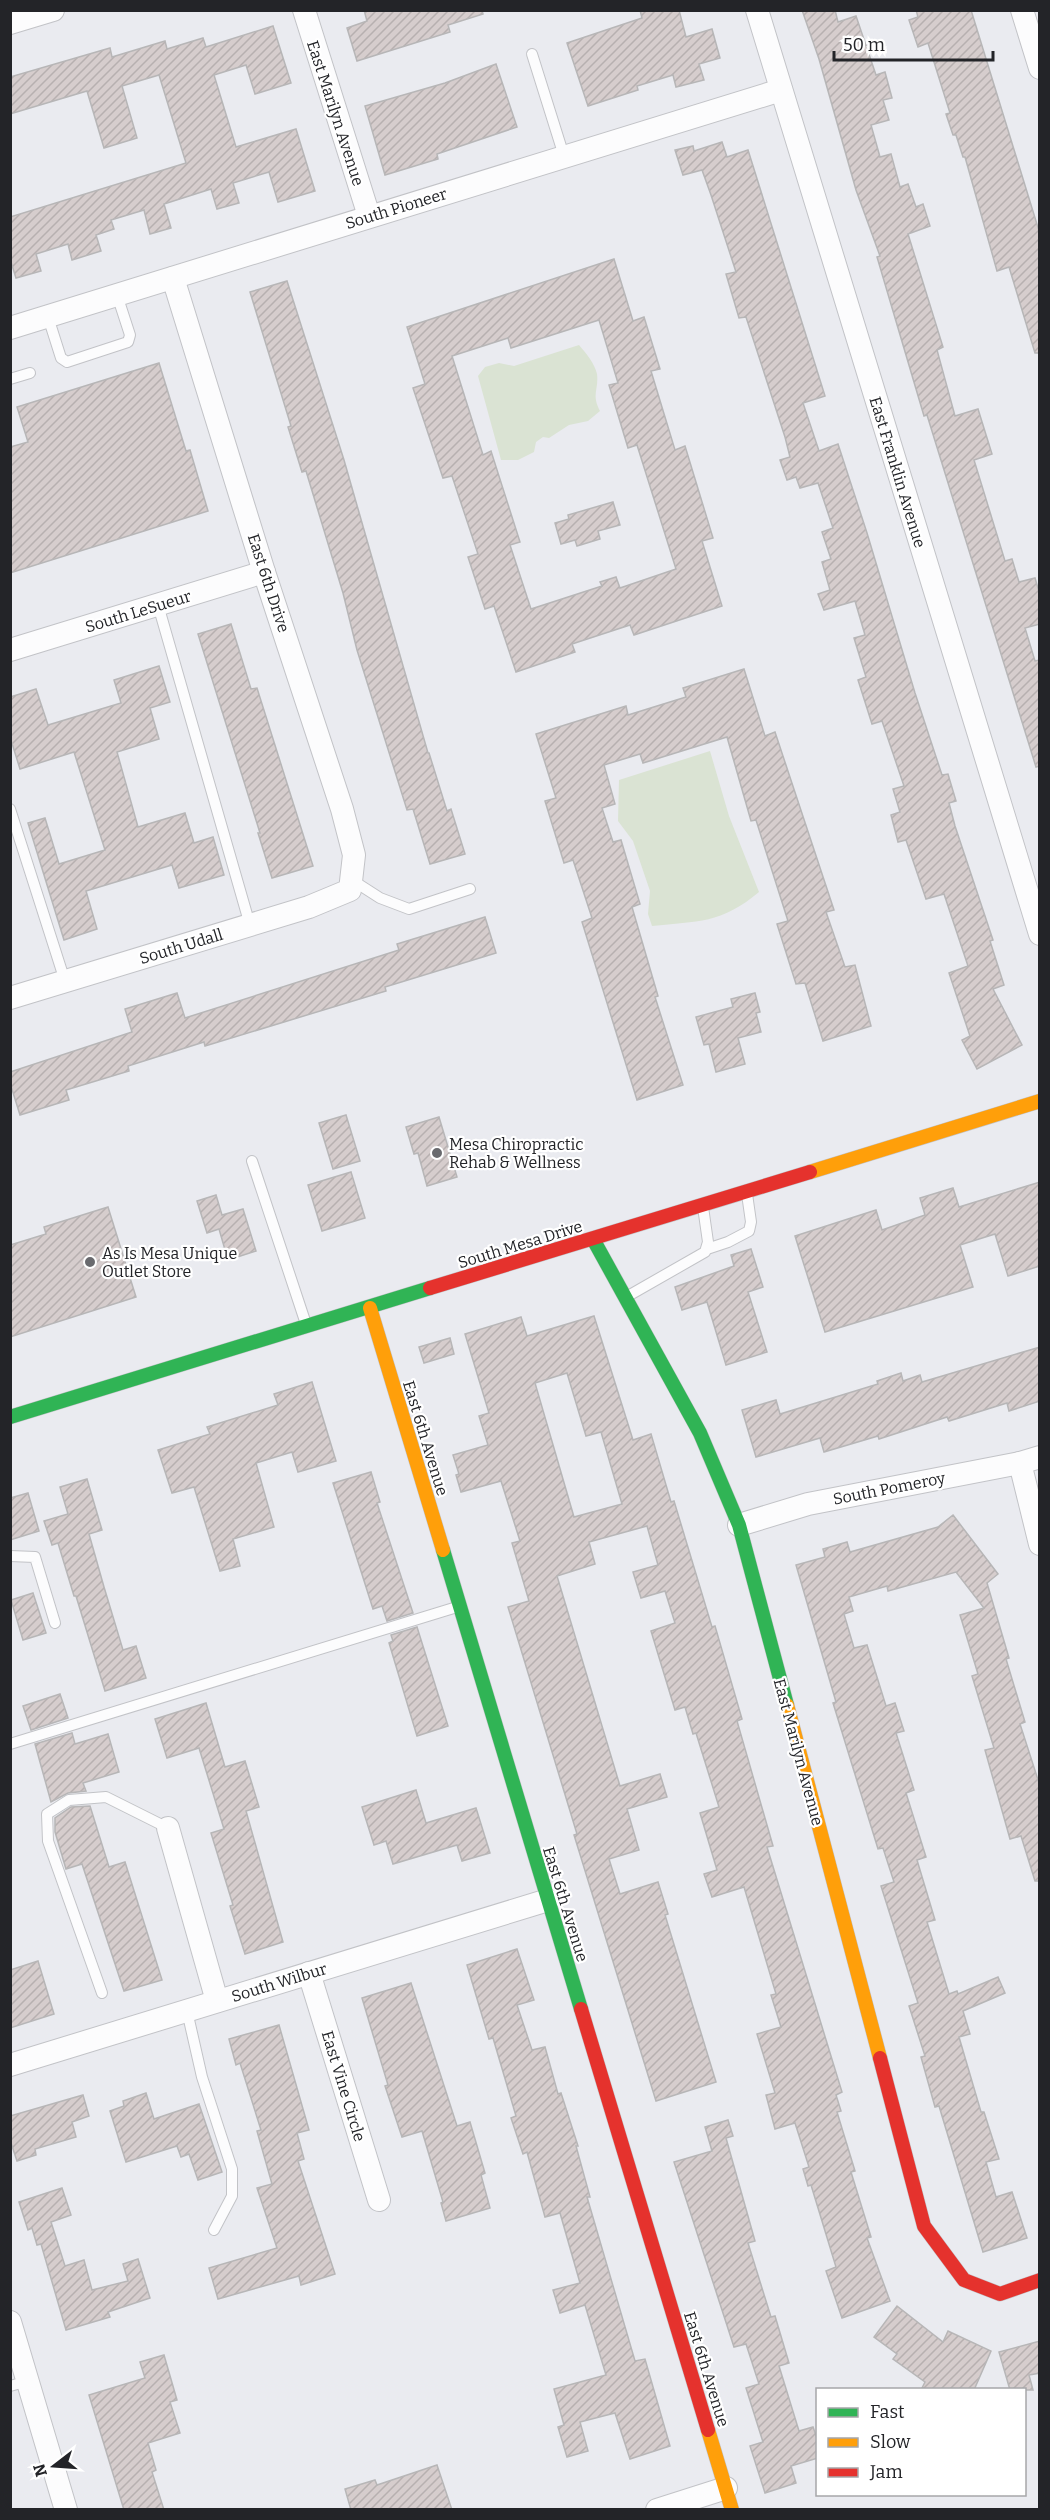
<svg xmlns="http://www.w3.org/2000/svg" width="1050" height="2520" viewBox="0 0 1050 2520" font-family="Bitter,serif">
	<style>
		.park { fill: #dae3d3 }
		.building { fill: url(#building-hatch); stroke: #b7b6b7; stroke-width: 1.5; fill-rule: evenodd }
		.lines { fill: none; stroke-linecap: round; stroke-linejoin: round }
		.lane-casing { stroke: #c2c3c7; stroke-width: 12 }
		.street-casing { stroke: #c2c3c7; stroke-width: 24 }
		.fast-casing { stroke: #c2c3c7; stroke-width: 15 }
		.slow-casing { stroke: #c2c3c7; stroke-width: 15 }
		.jam-casing { stroke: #c2c3c7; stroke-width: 15 }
		.lane { stroke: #fcfcfd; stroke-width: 10 }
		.street { stroke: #fcfcfd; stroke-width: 22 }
		.fast { stroke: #30b455; stroke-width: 14 }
		.slow { stroke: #ff9f0a; stroke-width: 14 }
		.jam { stroke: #e5322d; stroke-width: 14 }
		.poi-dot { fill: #696a6e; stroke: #fff; stroke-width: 2 }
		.labels { text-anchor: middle; stroke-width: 4.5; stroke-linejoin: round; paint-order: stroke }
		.street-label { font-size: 16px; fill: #232428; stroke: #fff }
		.poi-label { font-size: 16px; fill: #232428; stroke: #fff; text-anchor: start }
	</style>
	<defs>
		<pattern id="building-hatch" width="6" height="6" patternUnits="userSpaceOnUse" patternTransform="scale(1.5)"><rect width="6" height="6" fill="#d6cdcd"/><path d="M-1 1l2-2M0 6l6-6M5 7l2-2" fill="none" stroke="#b7b0b0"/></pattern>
	</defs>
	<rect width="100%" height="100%" fill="#eaebf0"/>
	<g class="park">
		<path d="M 579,345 C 586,353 595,364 597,374 C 599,390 591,394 600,411 L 588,421 L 569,425 L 549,438 L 543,437 L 536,442 L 534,452 L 518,460 L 501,460 L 478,376 L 485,367 L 499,363 L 514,366 Z"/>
		<path d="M 710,751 L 729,816 L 759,892 C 721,924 698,921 652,926 L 648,914 L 650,891 L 633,841 L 618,821 L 619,780 Z"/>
	</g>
	<g class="building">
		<polygon points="364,10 482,10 483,14 448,25 450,32 357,61 347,28 367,21"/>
		<polygon points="640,10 679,10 686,37 712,29 720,58 699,64 704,80 676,87 673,75 637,86 638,90 588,106 567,43 642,18"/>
		<polygon points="802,10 835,10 838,22 856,16 876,75 885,72 892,98 883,100 889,120 871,125 880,157 891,154 900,187 908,184 916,207 923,204 930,226 908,234 943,347 937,350 955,416 978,409 992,454 974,460 1005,561 1012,559 1019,582 1035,578 1040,595 1040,624 1025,628 1035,661 1040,660 1040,766 1036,767 927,415 924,416 877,257 880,256 856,190 819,59"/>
		<polygon points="916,10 971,10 1040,234 1040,353 1035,353 1009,267 997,271 965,157 963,157 956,135 953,135 946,114 950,113 928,43 918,47 909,20 918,17"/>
		<polygon points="273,26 291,83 255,94 246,65 214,75 236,147 296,129 315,191 278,202 269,172 233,183 239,203 217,209 211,189 164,204 171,228 150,234 144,210 111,220 114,229 96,235 101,251 72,260 68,244 36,254 41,271 16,278 10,259 10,217 186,163 159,75 122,86 137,138 104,148 87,91 10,114 10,77 110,48 112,57 165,41 167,49 203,38 206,47"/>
		<polygon points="496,64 517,127 437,154 438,159 385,175 365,106 445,83"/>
		<polygon points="722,142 727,157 748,150 825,396 803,403 819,451 838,444 867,533 915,693 942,775 948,774 956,801 949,803 955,826 993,940 990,941 1004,985 993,989 1022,1045 977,1069 962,1040 970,1036 949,973 968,966 944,894 926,899 906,840 898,842 891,815 900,812 893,789 904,786 882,721 872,724 858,680 866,677 854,638 865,635 855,601 824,610 818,594 830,590 822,562 831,559 822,532 833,528 818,483 800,488 796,477 787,480 780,460 790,457 785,437 746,317 739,318 726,274 736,272 711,195 702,170 683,175 675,150 693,146 694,151"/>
		<path d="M 614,259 L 633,321 L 644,317 L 660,369 L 651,371 L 675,450 L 685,446 L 713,538 L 702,541 L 722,606 L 634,635 L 630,625 L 572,644 L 575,652 L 516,672 L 494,606 L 485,609 L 468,557 L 478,554 L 452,476 L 443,478 L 413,388 L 425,384 L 407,327 ZM 599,320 L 618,383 L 609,385 L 628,448 L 637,445 L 676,569 L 620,588 L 616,577 L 600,582 L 602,586 L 531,609 L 510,545 L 520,542 L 491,451 L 483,455 L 452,356 L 508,338 L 511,348 Z"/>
		<polygon points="287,281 344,460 428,753 429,753 447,811 451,809 465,854 430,864 413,809 407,810 357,650 343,593 306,471 302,472 288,427 291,426 250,292"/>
		<polygon points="159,363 186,451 190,450 208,511 10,573 10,447 28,442 17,407"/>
		<polygon points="613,502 620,525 598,531 600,539 577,546 575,540 561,544 555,523 569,519 568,515"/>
		<polygon points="231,624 251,689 257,688 313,866 272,878 258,833 260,833 198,634"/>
		<polygon points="159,666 170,702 150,708 159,739 117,752 138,827 185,813 194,843 213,837 224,875 179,888 172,865 86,891 97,929 64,940 28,823 45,818 59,864 105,850 74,752 20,769 10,737 10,697 36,689 48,725 121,703 114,680"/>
		<polygon points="744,669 765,736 775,732 834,910 826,912 845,967 855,965 871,1026 823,1041 805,983 796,984 777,924 788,921 756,820 751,821 727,737 643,763 640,754 604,765 615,804 602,808 613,842 621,840 640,904 632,907 658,996 655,997 683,1085 637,1100 582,922 592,918 573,860 564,863 545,801 556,798 536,734 626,706 628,715 686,697 683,688"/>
		<polygon points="485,917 496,953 385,987 386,991 205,1046 204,1042 128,1066 129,1071 66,1090 69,1100 20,1115 10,1083 10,1072 132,1032 125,1009 177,993 185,1018 399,950 397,944"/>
		<polygon points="755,993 760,1012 756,1013 761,1032 738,1038 745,1064 716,1072 709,1044 704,1045 696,1017 733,1007 731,999"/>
		<polygon points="346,1115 360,1161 333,1169 319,1123"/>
		<polygon points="439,1117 457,1177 427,1186 418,1153 414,1154 406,1127"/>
		<polygon points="351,1172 365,1218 322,1231 308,1185"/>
		<polygon points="1040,1182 1040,1266 1008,1276 995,1234 960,1245 973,1287 825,1332 795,1236 876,1210 882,1230 925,1215 920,1198 953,1188 959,1207"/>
		<polygon points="216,1195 222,1215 243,1209 256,1251 228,1260 219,1229 207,1233 197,1201"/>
		<polygon points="108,1207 136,1297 10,1337 10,1245 46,1234 44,1227"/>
		<polygon points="751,1249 763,1287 748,1292 767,1352 726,1365 707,1302 682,1310 675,1287 734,1266 731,1255"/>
		<path d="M 594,1316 L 633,1440 L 651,1434 L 671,1502 L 674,1501 L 712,1627 L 715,1626 L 742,1719 L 737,1721 L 773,1846 L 767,1847 L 842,2092 L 836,2095 L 841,2111 L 837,2112 L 855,2171 L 851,2172 L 871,2237 L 867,2238 L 890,2301 L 842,2318 L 826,2271 L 836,2267 L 811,2185 L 808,2186 L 803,2169 L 809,2167 L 795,2123 L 775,2129 L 766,2095 L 775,2093 L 757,2034 L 781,2027 L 771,1995 L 776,1994 L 744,1887 L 712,1897 L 704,1874 L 717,1870 L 700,1813 L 719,1807 L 696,1733 L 693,1734 L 685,1707 L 675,1710 L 651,1631 L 675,1623 L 665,1591 L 641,1598 L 633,1572 L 658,1565 L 647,1526 L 589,1542 L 595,1564 L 557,1576 L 620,1786 L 660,1774 L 667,1797 L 627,1809 L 639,1850 L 609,1859 L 620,1894 L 658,1882 L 668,1914 L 665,1915 L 716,2082 L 656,2101 L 574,1835 L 577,1834 L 508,1607 L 529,1601 L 512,1543 L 520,1541 L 501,1481 L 461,1492 L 456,1475 L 459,1474 L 453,1455 L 488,1445 L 479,1416 L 489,1413 L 465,1334 L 521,1317 L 527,1336 ZM 567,1373 L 586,1436 L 601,1432 L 622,1504 L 574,1517 L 535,1383 Z"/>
		<polygon points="450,1338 454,1354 424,1363 419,1347"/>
		<polygon points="1040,1347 1040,1401 1009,1411 1007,1403 949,1421 947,1417 879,1439 878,1436 824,1452 820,1438 756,1457 742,1410 776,1400 780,1414 878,1384 877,1381 901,1373 903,1381 920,1375 922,1382"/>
		<polygon points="312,1382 336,1461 298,1472 292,1452 256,1463 274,1527 233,1539 240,1566 220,1571 194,1487 172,1493 158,1450 210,1434 207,1427 278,1405 274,1394"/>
		<polygon points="371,1472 380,1502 377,1503 413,1613 387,1621 382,1606 373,1609 333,1483"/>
		<polygon points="87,1479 102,1530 89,1534 104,1587 123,1650 136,1646 146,1678 105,1691 76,1596 74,1596 58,1543 52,1545 44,1521 68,1514 60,1487"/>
		<polygon points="28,1493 39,1531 10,1540 10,1498"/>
		<polygon points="953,1515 998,1574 987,1583 1009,1658 1006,1659 1025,1722 1020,1724 1040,1786 1040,1881 1035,1881 1021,1836 1010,1839 985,1750 994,1748 972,1676 978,1674 960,1615 984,1608 956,1572 888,1591 887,1586 849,1597 853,1611 844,1614 854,1648 867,1645 886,1706 895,1703 904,1731 896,1733 914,1790 906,1793 926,1857 917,1860 935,1920 927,1922 949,1994 957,1991 958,1994 998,1977 1005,1993 963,2011 970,2034 959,2037 981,2112 984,2112 999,2159 986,2162 996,2197 1012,2192 1027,2238 983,2252 939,2106 935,2107 921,2057 925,2056 909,2006 918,2003 881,1886 894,1882 883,1848 878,1849 833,1703 836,1702 796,1565 825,1557 823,1549 847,1542 850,1552 938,1527"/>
		<polygon points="33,1593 46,1633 23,1640 11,1600"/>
		<polygon points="417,1627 448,1726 417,1736 389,1643 393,1641 391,1635"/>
		<polygon points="60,1694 68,1718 31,1730 23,1706"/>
		<polygon points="206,1703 225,1767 245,1761 259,1807 246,1811 283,1942 245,1954 230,1906 233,1905 211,1833 224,1829 199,1748 167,1758 155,1719"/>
		<polygon points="72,1733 75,1744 108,1734 119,1772 83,1783 86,1791 68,1793 51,1802 35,1744"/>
		<polygon points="416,1790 426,1823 476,1808 490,1853 462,1861 457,1845 393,1864 386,1841 374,1845 362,1807"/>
		<polygon points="90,1806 109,1867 125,1862 162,1980 124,1991 82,1864 66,1869 55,1832 55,1818 71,1807"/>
		<polygon points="517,1949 534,2000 517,2005 532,2050 545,2047 558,2094 561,2093 578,2146 576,2146 590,2197 587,2197 635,2361 645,2359 670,2446 630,2459 615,2413 580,2422 588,2451 567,2457 558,2427 564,2425 554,2389 606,2375 585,2305 560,2313 553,2290 580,2283 560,2213 545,2217 527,2152 523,2154 511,2118 516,2116 493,2038 489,2039 467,1965"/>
		<polygon points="38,1961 54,2014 10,2028 10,1970"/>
		<polygon points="411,1983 457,2126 470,2122 485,2173 481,2175 490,2208 446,2221 441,2203 443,2202 422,2131 402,2137 385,2086 388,2085 362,1998"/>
		<polygon points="279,2025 309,2130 297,2133 304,2159 298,2161 335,2274 301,2285 299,2276 218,2299 209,2268 277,2248 257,2188 272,2184 257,2131 261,2130 240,2063 236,2065 229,2039"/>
		<polygon points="146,2093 154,2119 199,2104 222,2172 198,2180 189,2154 181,2157 177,2146 126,2162 110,2111 124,2106 123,2101"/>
		<polygon points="83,2095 89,2116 72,2122 76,2137 35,2149 36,2155 17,2161 10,2140 10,2116"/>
		<polygon points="728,2120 733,2136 726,2138 755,2241 748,2243 771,2317 775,2316 789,2363 779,2366 799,2431 813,2427 818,2441 818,2458 791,2466 796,2483 765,2493 750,2446 763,2442 746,2388 759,2384 746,2344 734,2347 674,2162 712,2151 705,2127"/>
		<polygon points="62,2188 71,2215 51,2222 65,2266 84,2260 92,2290 128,2281 123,2264 138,2259 150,2298 108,2312 110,2317 66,2330 41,2244 37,2245 32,2228 28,2230 19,2202"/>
		<polygon points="897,2306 943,2342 948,2331 991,2351 974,2390 921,2390 925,2382 893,2359 897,2354 874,2337"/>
		<polygon points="1040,2341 1040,2373 1029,2375 1033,2390 1010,2390 999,2352"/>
		<polygon points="164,2355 177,2400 170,2402 180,2433 148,2443 156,2470 152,2472 164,2510 124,2510 89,2395 145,2378 140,2362"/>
		<polygon points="437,2465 452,2510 351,2510 345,2489 375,2480 377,2485"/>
	</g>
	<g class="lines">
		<g class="lane-casing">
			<g id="lane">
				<polyline points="532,54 564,156"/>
				<polyline points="48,317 61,358 67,362 128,342 130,335 117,295"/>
				<polyline points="10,379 30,373"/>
				<polyline points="158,605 250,925"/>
				<polyline points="10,809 65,981"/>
				<polyline points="352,880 380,898 409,909 470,889"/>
				<polyline points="252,1161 306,1324"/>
				<polyline points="707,1249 728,1242 749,1231 751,1222 747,1194"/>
				<polyline points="628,1296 705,1252 708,1242 703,1207"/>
				<polyline points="10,1556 35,1557 55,1623"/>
				<polyline points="10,1744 457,1607"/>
				<polyline points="102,1993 48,1841 47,1814 69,1800 106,1797 168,1828"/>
				<polyline points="187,2011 202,2077 232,2169 232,2196 214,2230"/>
				<polyline points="10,2386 28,2381"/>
			</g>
		</g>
		<g class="street-casing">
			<g id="street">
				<polyline points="304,10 369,216"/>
				<polyline points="757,10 1040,934"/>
				<polyline points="1022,10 1040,68"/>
				<polyline points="10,23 53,10"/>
				<polyline points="10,328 781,90"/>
				<polyline points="10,650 264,572"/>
				<polyline points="10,998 309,907 350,890 354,855 342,809 264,572 173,278"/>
				<polyline points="1020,1463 1040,1544"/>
				<polyline points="739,1525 808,1504 1020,1463 1040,1457"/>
				<polyline points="168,1828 217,2001"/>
				<polyline points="309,1973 379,2200"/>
				<polyline points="10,2065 548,1900"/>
				<polyline points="10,2322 66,2510"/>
				<polyline points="657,2510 726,2488"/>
			</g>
		</g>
		<g class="fast-casing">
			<g id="fast">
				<polyline points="593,1239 700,1433 739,1525 787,1705"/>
				<polyline points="10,1417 430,1288"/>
				<polyline points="443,1550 581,2009"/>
			</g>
		</g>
		<g class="slow-casing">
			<g id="slow">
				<polyline points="810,1172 1040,1101"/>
				<polyline points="370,1308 443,1550"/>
				<polyline points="787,1705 880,2058"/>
				<polyline points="708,2430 732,2510"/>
			</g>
		</g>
		<g class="jam-casing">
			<g id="jam">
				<polyline points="430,1288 810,1172"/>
				<polyline points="581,2009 708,2430"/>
				<polyline points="880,2058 924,2226 964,2280 1000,2294 1040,2280"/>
			</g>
		</g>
		<use href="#lane" class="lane"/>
		<use href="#street" class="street"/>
		<use href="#fast" class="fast"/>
		<use href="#slow" class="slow"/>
		<use href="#jam" class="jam"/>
	</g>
	<g class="poi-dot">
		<circle cx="437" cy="1153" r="6"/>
		<circle cx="90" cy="1262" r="6"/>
	</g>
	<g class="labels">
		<g class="street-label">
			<text transform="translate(336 113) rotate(72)" y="6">East Marilyn Avenue</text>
			<text transform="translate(396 208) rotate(-17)" y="6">South Pioneer</text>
			<text transform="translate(898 472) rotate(73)" y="6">East Franklin Avenue</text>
			<text transform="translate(269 583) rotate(72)" y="6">East 6th Drive</text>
			<text transform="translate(138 611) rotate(-17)" y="6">South LeSueur</text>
			<text transform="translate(181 946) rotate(-17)" y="6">South Udall</text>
			<text transform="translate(520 1244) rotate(-17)" y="6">South Mesa Drive</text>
			<text transform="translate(426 1438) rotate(73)" y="6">East 6th Avenue</text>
			<text transform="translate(889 1488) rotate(-11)" y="6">South Pomeroy</text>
			<text transform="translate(799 1752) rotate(75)" y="6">East Marilyn Avenue</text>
			<text transform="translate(566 1904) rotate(73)" y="6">East 6th Avenue</text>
			<text transform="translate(279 1982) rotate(-17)" y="6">South Wilbur</text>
			<text transform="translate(344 2086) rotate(73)" y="6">East Vine Circle</text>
			<text transform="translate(707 2369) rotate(73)" y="6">East 6th Avenue</text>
		</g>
		<g class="poi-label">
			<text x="449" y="1150">Mesa Chiropractic<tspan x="449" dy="18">Rehab &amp; Wellness</tspan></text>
			<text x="102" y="1259">As Is Mesa Unique<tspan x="102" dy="18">Outlet Store</tspan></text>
		</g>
	</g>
	<rect width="1050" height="2520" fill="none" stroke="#232428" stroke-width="24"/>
	<rect x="816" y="2388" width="210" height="108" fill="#ffffff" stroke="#a7a7a9" stroke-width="1.5"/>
	<rect x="828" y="2408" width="30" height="9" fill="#30b455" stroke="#a7a7a9" stroke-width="1.5"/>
	<text x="870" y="2418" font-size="18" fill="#232428">Fast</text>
	<rect x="828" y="2438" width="30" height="9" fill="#ff9f0a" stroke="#a7a7a9" stroke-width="1.5"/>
	<text x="870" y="2448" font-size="18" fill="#232428">Slow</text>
	<rect x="828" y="2468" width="30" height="9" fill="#e5322d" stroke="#a7a7a9" stroke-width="1.5"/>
	<text x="870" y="2478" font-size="18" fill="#232428">Jam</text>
	<g transform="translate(54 2466) rotate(253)" stroke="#ffffff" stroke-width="4.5" paint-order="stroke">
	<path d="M0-4.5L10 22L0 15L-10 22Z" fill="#232428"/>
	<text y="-9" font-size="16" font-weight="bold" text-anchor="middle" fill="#232428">N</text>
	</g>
	<path d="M834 51v9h159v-9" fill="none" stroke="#232428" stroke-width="3"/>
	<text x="843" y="51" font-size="18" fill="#232428" stroke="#ffffff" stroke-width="4.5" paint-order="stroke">50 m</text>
</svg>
